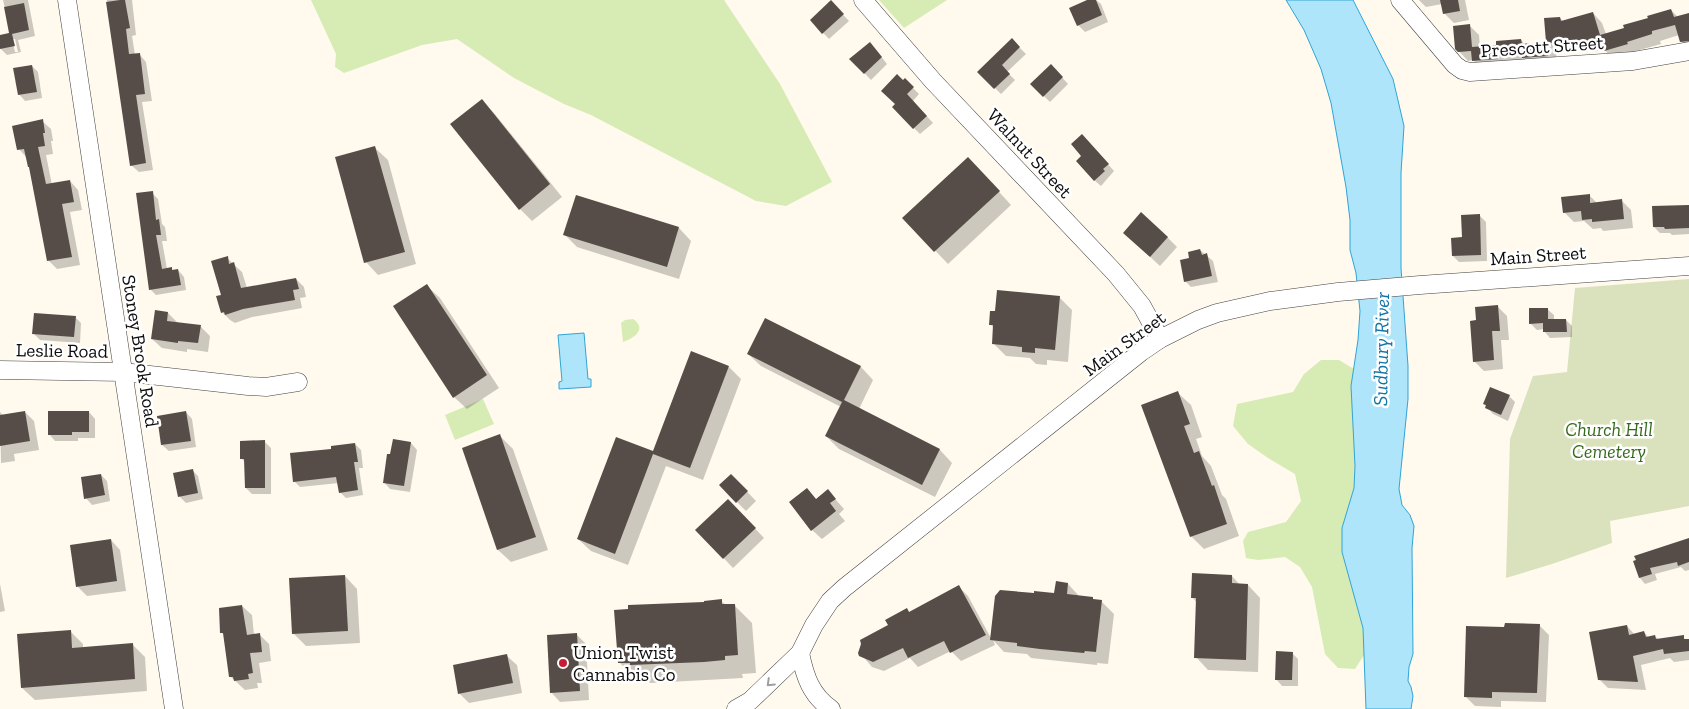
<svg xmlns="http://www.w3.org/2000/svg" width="1689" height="709" viewBox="0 0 1689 709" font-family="'Zilla Slab',serif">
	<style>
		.green { fill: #d7ecb4 }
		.cemetery { fill: #dae2bd }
		.water { fill: #aee5fa; stroke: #31a4d5 }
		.shadow { fill: #0003; fill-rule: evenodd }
		.building { fill: #564d49 }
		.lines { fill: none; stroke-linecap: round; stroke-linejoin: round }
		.minor-casing { stroke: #404040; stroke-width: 19 }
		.minor { stroke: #fff; stroke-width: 18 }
		.oneway { stroke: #9e9e9e }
		.poi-dot { fill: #c61d36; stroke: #fff; stroke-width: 2 }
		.labels { text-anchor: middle; stroke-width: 5; stroke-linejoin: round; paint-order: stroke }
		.street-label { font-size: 19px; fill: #0d0d0d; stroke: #fff }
		.park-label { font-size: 19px; font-style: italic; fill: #326919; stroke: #fff }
		.poi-label { font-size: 19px; fill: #0d0d0d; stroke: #fff; text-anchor: start }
		.water-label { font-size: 20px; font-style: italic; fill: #0f74a6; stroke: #fff }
	</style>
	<rect width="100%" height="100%" fill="#fffaed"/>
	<g class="green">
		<polygon points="311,0 724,0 780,84 832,182 786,206 756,201 591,115 564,104 514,78 457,39 422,45 344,73 335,67 336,54"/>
		<polygon points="879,0 947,0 904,28"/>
		<path d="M 633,319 C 648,329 633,339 623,342 L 621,323 L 625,320 Z"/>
		<polygon points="1321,360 1339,360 1354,369 1351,386 1355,466 1354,488 1342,528 1342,552 1363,628 1364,655 1355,669 1338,668 1325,654 1312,587 1300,567 1285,557 1258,560 1246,558 1243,541 1248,532 1286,522 1301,501 1295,474 1268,458 1248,444 1233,426 1237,404 1293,392 1304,374"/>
		<polygon points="483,399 494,424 455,440 445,415"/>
	</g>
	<polygon class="cemetery" points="1689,279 1689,506 1610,521 1612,543 1552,564 1506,578 1510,439 1533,376 1567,372 1575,288"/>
	<g class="water">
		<polygon points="1286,0 1353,0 1393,79 1404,126 1401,173 1401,268 1408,366 1408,399 1399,489 1402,505 1410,515 1414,526 1412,548 1413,654 1409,667 1408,681 1411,687 1413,696 1411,709 1366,709 1363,628 1342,552 1342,528 1354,488 1355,466 1351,386 1358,340 1360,311 1356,273 1350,250 1350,220 1346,187 1331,103 1321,69 1304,30"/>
		<polygon points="584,333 588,379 591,379 591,387 559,389 559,382 562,381 558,335"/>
	</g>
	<g class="shadow">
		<path d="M 3,0 L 28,0 L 35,36 L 18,40 L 21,52 L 7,55 L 1,49 L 0,44 L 0,36 L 11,34 ZM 12,39 L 15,39 L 18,52 L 15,52 Z"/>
		<polygon points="107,0 132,0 136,35 132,36 135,55 139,54 146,62 152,101 142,102 153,170 139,172 131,165"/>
		<polygon points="1090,0 1096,0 1101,4 1108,22 1085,32 1078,25"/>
		<polygon points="1419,0 1465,0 1469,20 1454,23 1444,13 1442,4 1426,7"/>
		<polygon points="831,2 849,21 829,39 812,21"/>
		<polygon points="1671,10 1678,17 1689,15 1689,49 1681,41 1679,35 1660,41 1661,44 1636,51 1637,53 1614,60 1604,49 1594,52 1591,49 1556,52 1557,65 1483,70 1473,60 1468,61 1456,48 1470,26 1479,35 1480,47 1498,46 1521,40 1525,45 1548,43 1560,18 1564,22 1593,13 1602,23 1606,34 1625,29"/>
		<polygon points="1012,40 1026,54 1007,72 1015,80 1001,94 979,72"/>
		<polygon points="876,50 887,64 871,80 851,59"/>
		<polygon points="1051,65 1068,84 1050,102 1032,84"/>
		<polygon points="32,66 38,72 42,98 25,101 19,94"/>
		<polygon points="905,80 919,94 913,101 933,123 920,134 914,128 903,81"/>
		<polygon points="482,101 494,113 562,197 532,221 520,209"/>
		<polygon points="42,121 51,129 53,141 51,141 53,154 46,155 52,185 70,181 78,190 82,210 70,212 80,265 57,269 49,261 27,158 19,149"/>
		<polygon points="1088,142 1114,171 1101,186 1094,180 1083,156"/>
		<polygon points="375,148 388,160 416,264 378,275 366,262"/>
		<polygon points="980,171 1011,205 948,264 904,218"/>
		<polygon points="152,193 158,199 162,224 165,227 167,241 162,241 167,269 172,269 174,271 178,270 184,277 186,290 156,295 150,289"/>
		<polygon points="1589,195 1597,203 1622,201 1631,210 1633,228 1603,231 1601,228 1593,229 1584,221 1574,222 1564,212"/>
		<polygon points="577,196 679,228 691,241 679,279 577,247 565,235"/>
		<polygon points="1689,206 1689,234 1672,235 1670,233 1660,233 1654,227"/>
		<polygon points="1479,215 1486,222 1487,261 1459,262 1453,256"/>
		<polygon points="1167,237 1177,247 1160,266 1134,242"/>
		<polygon points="1200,250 1213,261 1218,282 1191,287 1185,281 1191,259"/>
		<polygon points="227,258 242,272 247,288 296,279 304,287 306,297 300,298 302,308 252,317 235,323 230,320 222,312"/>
		<polygon points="427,286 440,298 499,388 467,409 454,397"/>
		<polygon points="1059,297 1072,310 1068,362 1047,360 1047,365 1036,364 1030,358 1006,356 993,343 994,328 990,324"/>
		<polygon points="1497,306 1507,316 1509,340 1501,340 1503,369 1484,371 1474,361 1477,322"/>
		<polygon points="1547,309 1554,315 1554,320 1566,320 1572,326 1572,337 1550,338 1544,331 1544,329 1537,330 1530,323"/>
		<polygon points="168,313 178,323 200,326 210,336 208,352 187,349 187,352 162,348 152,339"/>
		<polygon points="75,317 81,323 80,343 40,340 34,334"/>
		<polygon points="766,319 861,367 873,380 859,409 940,450 952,463 935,497 839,449 826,436 841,407 761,366 748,354"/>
		<polygon points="729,367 741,379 703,480 666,466 628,565 591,551 578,539"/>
		<polygon points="1178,393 1191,405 1202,437 1196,439 1202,456 1211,466 1222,495 1226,499 1239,536 1204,549 1191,536"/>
		<polygon points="1509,396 1515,402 1508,421 1493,414 1484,404"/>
		<polygon points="0,412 4,416 25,412 34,421 39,450 14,454 15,461 1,463"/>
		<polygon points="89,412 95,419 95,438 78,438 78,441 55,441 49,434"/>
		<polygon points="186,412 192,419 196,447 169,451 162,445 158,417"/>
		<polygon points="500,436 513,449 548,550 511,562 498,550 463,449"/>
		<polygon points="264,441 271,448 271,494 252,494 246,488 246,463 241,458"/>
		<polygon points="394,441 411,443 417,450 410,492 390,489 384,482"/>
		<polygon points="355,444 361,450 363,468 359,468 363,495 346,498 340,492 339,483 300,487 294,481 333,450"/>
		<polygon points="192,470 198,476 203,499 186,503 180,497"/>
		<polygon points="101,475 107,481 110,501 92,505 86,498"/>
		<polygon points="731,475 756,501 746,511 720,485"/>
		<polygon points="828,491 844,509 839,514 845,521 822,539 812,530 817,500"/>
		<polygon points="728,500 764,538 733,568 697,530"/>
		<polygon points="1689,539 1689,570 1685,571 1681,567 1655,574 1657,580 1645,584 1640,578 1634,562"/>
		<polygon points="111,540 120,550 126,591 87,596 78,587"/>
		<polygon points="345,576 357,589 360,643 306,646 293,633"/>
		<polygon points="1232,576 1240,585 1248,585 1260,598 1258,672 1208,670 1196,657 1197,603 1192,597"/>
		<polygon points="0,584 5,611 0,612"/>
		<polygon points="1068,584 1080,597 1101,601 1114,614 1108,664 1097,663 1097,665 1031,658 1027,654 1004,652 993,640 995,645 961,661 951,651 918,667 910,658 884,671 872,667 860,653 907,610 910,613 959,587 968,596 992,640"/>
		<polygon points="721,601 726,605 734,605 752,623 756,673 742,674 743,678 650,683 647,680 637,680 619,662 705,603"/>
		<polygon points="242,606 252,615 254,635 259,634 269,644 271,661 259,663 262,683 257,683 258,688 245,690 231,677 225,636 222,633"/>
		<polygon points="1539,625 1549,635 1546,702 1501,701 1501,707 1475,706 1465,696 1506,629"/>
		<polygon points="1627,626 1635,635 1644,632 1649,638 1655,636 1659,640 1683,637 1689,643 1689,660 1674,662 1670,658 1641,665 1646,690 1608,688 1599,679"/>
		<polygon points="70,631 83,644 83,648 132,644 145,657 147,691 35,700 22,688"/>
		<polygon points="576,634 586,644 589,700 560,702 551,692"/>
		<polygon points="1292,653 1298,659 1298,686 1282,686 1276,679"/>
		<polygon points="507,656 517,665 522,693 469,703 460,694 454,666"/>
	</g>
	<g class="building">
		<polygon points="120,0 125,0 130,28 126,29 129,54 140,53 145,94 136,95 146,163 130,166 106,2"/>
		<polygon points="831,0 844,14 822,34 810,20"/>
		<polygon points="1087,0 1096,0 1102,15 1077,26 1069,8"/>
		<polygon points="1440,0 1458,0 1460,11 1443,14"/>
		<polygon points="24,3 29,30 12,34 15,46 0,49 0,35 9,33 4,7"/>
		<polygon points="1671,9 1674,17 1689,13 1689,41 1680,42 1675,25 1652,31 1652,34 1627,42 1628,44 1604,51 1600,39 1584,43 1583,40 1547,43 1548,56 1522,58 1522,55 1498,57 1498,59 1472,61 1471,51 1458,52 1455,49 1453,26 1470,24 1472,47 1496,45 1496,41 1521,39 1522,44 1546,42 1544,18 1560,17 1561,21 1593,12 1600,35 1624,28 1623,25 1648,18 1647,16"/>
		<polygon points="1012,38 1020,47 1002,65 1010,74 994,89 977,72"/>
		<polygon points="870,42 882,57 864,74 849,59"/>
		<polygon points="1051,64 1063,77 1043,97 1030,84"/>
		<polygon points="32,65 37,92 18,95 13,68"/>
		<polygon points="897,74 903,80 905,78 914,87 907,94 927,116 913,129 892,107 895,104 881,91"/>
		<polygon points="482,99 550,184 519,210 450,124"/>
		<polygon points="43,119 45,133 43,133 45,146 38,147 46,184 70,180 74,202 62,204 72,257 47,261 29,167 28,167 24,149 17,150 12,126"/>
		<polygon points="1082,134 1109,164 1103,169 1105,171 1094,181 1076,161 1081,156 1071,144"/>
		<polygon points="375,146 405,252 364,263 335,157"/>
		<polygon points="968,157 1000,191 934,252 902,218"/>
		<polygon points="153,191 156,220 159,219 161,235 156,235 162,269 172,267 172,270 178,269 181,285 149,290 136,193"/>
		<polygon points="1590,194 1590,203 1622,199 1624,219 1592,222 1592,219 1582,220 1581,211 1563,213 1561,197"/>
		<polygon points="576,195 679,227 667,267 563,235"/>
		<polygon points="1689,205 1689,228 1665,229 1664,227 1653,227 1652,206"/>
		<polygon points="1141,212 1168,237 1150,257 1123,233"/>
		<polygon points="1480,214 1481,255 1452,256 1451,238 1462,237 1461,215"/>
		<polygon points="1200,249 1202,255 1207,253 1212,276 1184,282 1180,260 1189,258 1188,252"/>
		<polygon points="228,256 229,264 234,262 241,288 296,278 299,289 293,290 295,300 243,309 225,315 224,312 221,313 216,296 221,295 211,261"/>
		<polygon points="427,284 487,375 453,398 393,306"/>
		<polygon points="997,290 1060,296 1055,350 1035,348 1035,353 1022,352 1022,347 992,344 993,325 989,325 990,311 995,311"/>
		<polygon points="1498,305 1500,331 1492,331 1494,360 1473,362 1470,321 1476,320 1475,307"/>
		<polygon points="1529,308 1548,308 1548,319 1566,319 1567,332 1543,332 1543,323 1529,324"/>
		<polygon points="155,310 168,312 167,321 201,325 198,343 178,341 178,343 151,339"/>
		<polygon points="34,313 76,316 74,337 32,334"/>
		<polygon points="765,318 861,366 844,400 940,449 922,485 825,436 842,402 747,354"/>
		<polygon points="691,351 729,366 690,468 653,454 615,554 577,539 616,437 653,451"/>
		<polygon points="1490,387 1510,395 1501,415 1485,408 1486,405 1483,404"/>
		<polygon points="1178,391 1190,424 1184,426 1194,453 1199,451 1212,486 1214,485 1227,524 1190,537 1141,405"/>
		<polygon points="25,411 30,441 0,446 0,415"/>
		<polygon points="48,411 89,411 89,432 72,432 72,435 48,435"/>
		<polygon points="186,411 191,441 161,445 157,416"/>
		<polygon points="500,434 536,537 497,550 462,448"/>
		<polygon points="393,439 411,442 404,486 383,483 387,454 390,454"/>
		<polygon points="265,440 265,488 245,488 244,459 240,459 240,441"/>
		<polygon points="355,443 358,462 354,462 358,490 339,493 336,477 293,482 290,453 331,449 331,446"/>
		<polygon points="193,469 198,493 178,497 173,473"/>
		<polygon points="101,474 105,495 84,499 81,477"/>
		<polygon points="731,474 748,491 736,503 719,485"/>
		<polygon points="807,488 816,499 828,489 836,499 830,503 836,511 811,531 789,502"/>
		<polygon points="728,499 756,528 723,559 695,530"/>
		<polygon points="1689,538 1689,562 1678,566 1677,562 1650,568 1652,574 1639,578 1633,561 1636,560 1634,556"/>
		<polygon points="111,539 117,581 76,587 70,545"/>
		<polygon points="1192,573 1232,575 1232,583 1248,584 1246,660 1194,658 1196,598 1191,598"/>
		<polygon points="345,575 348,631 292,634 289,578"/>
		<polygon points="1056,581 1068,583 1067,594 1093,597 1093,599 1102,600 1096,652 1085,651 1084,653 1040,649 1017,646 1017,643 990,640 995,596 1000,590 1034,593 1034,591 1054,593"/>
		<polygon points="959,585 986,635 950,653 944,641 908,658 903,648 873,662 859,656 858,653 861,644 860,640 888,625 885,620 907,608 909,612"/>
		<polygon points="722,599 722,604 735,604 738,655 725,656 725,660 704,662 630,665 630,663 618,663 614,610 628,609 628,605 704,602 704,601"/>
		<polygon points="242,605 247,635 260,633 262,652 250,653 253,673 248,674 249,679 234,681 233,677 229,677 223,633 220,633 219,608"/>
		<polygon points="1505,623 1540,624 1537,693 1492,692 1492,698 1464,697 1466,626 1504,627"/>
		<polygon points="1627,625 1629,635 1644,631 1646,637 1655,635 1656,639 1684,635 1684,639 1689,639 1689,651 1664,654 1663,649 1633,656 1638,682 1598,680 1589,632"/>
		<polygon points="71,630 72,648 133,643 135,679 21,688 17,634"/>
		<polygon points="577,633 580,691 550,693 547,635"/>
		<polygon points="1276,651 1293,652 1292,680 1275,680"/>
		<polygon points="507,654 513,683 458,694 453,665"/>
	</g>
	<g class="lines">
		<g class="minor-casing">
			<g id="minor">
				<polyline points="67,0 174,709"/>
				<polyline points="863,0 933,81 1116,274 1142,306 1160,339"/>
				<polyline points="1400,0 1455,65 1462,70 1470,72 1633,61 1689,51"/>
				<polyline points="0,370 123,372 248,386 266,387 298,382"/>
				<path d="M 800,653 C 805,677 811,695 831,709"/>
				<polyline points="736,709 750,701 800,653 814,625 830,601 844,588 1141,352 1160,339 1198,320 1217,313 1270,301 1338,292 1420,285 1689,266"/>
			</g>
		</g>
		<use href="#minor" class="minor"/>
	</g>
	<defs><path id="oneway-chevron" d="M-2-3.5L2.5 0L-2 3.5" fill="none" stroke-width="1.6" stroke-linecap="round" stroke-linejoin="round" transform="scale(1.25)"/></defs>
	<use class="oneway" href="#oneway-chevron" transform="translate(770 683) rotate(136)"/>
	<circle class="poi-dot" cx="563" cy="663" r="5"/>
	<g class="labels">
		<g class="street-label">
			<text transform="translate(1542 46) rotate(-4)" y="7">Prescott Street</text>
			<text transform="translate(1030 153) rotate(47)" y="7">Walnut Street</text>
			<text transform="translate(1538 255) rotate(-4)" y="7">Main Street</text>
			<text transform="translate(1124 343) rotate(-36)" y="7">Main Street</text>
			<text transform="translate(62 350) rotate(1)" y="7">Leslie Road</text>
			<text transform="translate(141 351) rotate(81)" y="7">Stoney Brook Road</text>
		</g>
		<g class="park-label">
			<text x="1609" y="436">Church Hill<tspan x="1609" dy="22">Cemetery</tspan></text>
		</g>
		<g class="poi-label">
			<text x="573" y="659">Union Twist<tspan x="573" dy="22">Cannabis Co</tspan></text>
		</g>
		<g class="water-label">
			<text transform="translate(1381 349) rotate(-89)" y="7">Sudbury River</text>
		</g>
	</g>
</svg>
